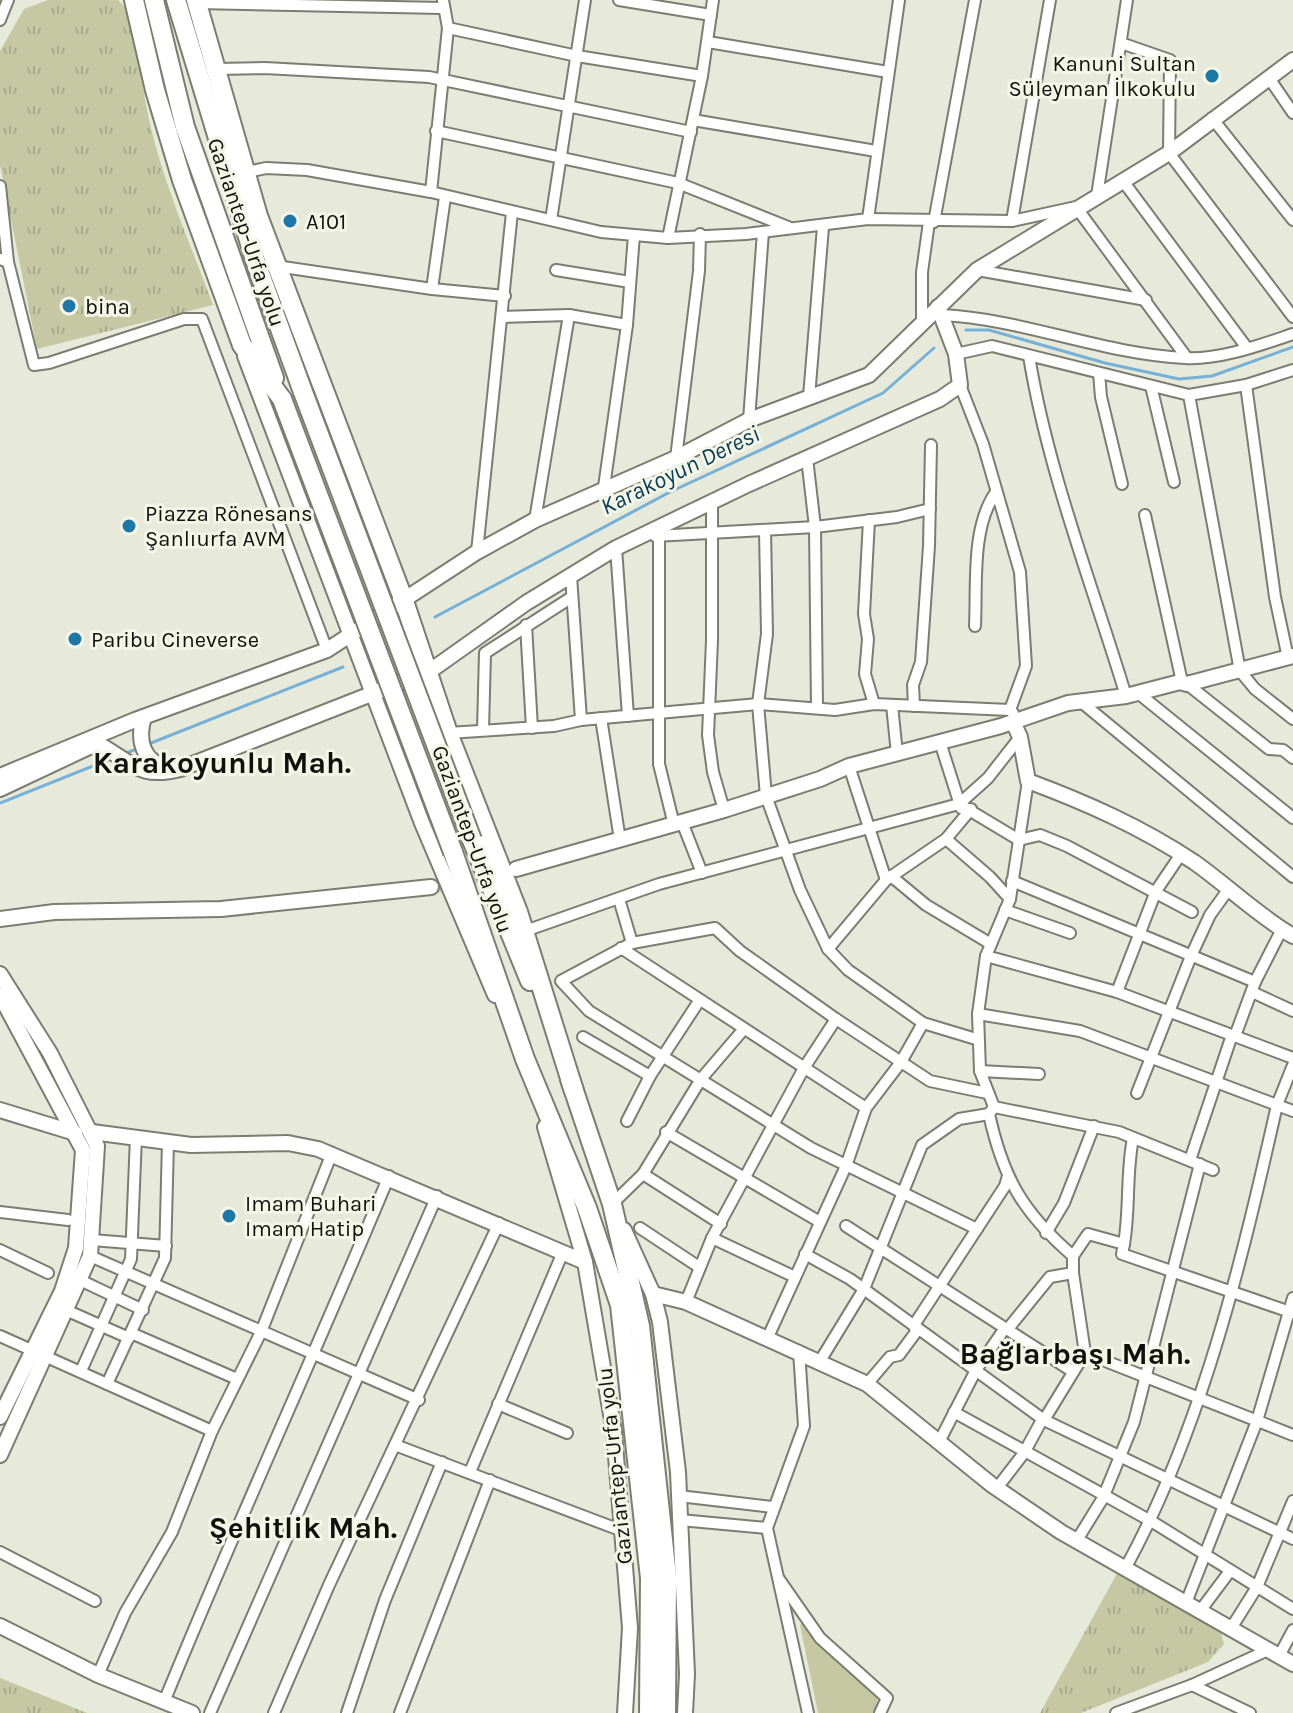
<svg xmlns="http://www.w3.org/2000/svg" width="1293" height="1713" viewBox="0 0 1293 1713" font-family="Karla,sans-serif">
	<style>
		.grass { fill: #c5c8a3 }
		.park { fill: url(#park-tufts) }
		.lines { fill: none; stroke-linecap: round; stroke-linejoin: round }
		.stream { stroke: #75b1d7; stroke-width: 3 }
		.secondary-tunnel { stroke: #c7c9bb; stroke-width: 14; stroke-dasharray: 14 7; stroke-linecap: butt }
		.street-casing { stroke: #7c7d70; stroke-width: 14 }
		.secondary-casing { stroke: #7c7d70; stroke-width: 18 }
		.highway-casing { stroke: #7c7d70; stroke-width: 22 }
		.street { stroke: #fff; stroke-width: 10 }
		.secondary { stroke: #fff; stroke-width: 14 }
		.highway { stroke: #fff; stroke-width: 18 }
		.highway-bridge-casing { stroke: #7c7d70; stroke-width: 22; stroke-linecap: butt }
		.highway-bridge { stroke: #fff; stroke-width: 18 }
		.poi-dot { fill: #1e77a6; stroke: #f4f6e7; stroke-width: 3 }
		.labels { text-anchor: middle; stroke-width: 6; stroke-linejoin: round; paint-order: stroke }
		.poi-label { font-size: 22px; fill: #11120d; stroke: #f4f6e7; text-anchor: start }
		.street-label { font-size: 22px; fill: #11120d; stroke: #f4f6e7 }
		.water-label { font-size: 24px; font-style: italic; fill: #093c56; stroke: #f4f6e7 }
		.district-label { font-size: 30px; font-weight: bold; fill: #11120d; stroke: #f4f6e7 }
	</style>
	<defs>
		<pattern id="park-tufts" width="24" height="20" patternUnits="userSpaceOnUse" patternTransform="scale(2)"><rect width="24" height="20" fill="#c5c8a3"/><path d="M3 7l-1-3M5 7V3M7 7l1-3M15 17l-1-3M17 17v-4M19 17l1-3" fill="none" stroke="#a8ab8b"/></pattern>
	</defs>
	<rect width="100%" height="100%" fill="#e7e9da"/>
	<polygon class="grass" points="805,1621 878,1696 875,1713 818,1713 800,1625"/>
	<g class="park">
		<path d="M 48,0 L 118,0 C 143,23 140,72 146,105 C 159,174 189,240 213,305 L 37,349 L 0,165 L 0,51 L 24,9 Z"/>
		<polygon points="1119,1570 1220,1629 1224,1644 1208,1662 1081,1713 1040,1713"/>
		<polygon points="0,1678 87,1713 0,1713"/>
	</g>
	<g class="lines">
		<g class="stream">
			<polyline points="966,330 989,330 1105,363 1179,379 1212,376 1293,347"/>
			<polyline points="435,617 670,492 883,393 934,348"/>
			<polyline points="146,745 343,667"/>
			<polyline points="124,754 139,748"/>
			<polyline points="0,803 113,758"/>
		</g>
		<polyline class="secondary-tunnel" points="431,887 496,873"/>
		<g class="street-casing">
			<g id="street">
				<polyline points="619,0 711,15"/>
				<polyline points="197,3 442,8"/>
				<polyline points="0,20 8,0"/>
				<polyline points="448,28 577,56 702,76"/>
				<polyline points="708,42 888,72"/>
				<polyline points="1121,43 1170,60 1169,153 1293,317"/>
				<polyline points="217,69 265,68 429,77 691,132"/>
				<polyline points="1269,78 1293,113"/>
				<polyline points="1212,118 1293,220"/>
				<polyline points="693,120 876,151"/>
				<polyline points="436,131 678,183 788,227"/>
				<polyline points="247,172 266,168 307,170 431,192 601,232 668,238 746,234 868,219 1012,221 1076,207 1187,358"/>
				<polyline points="1123,181 1247,348"/>
				<polyline points="0,186 8,262 0,259"/>
				<polyline points="431,192 448,28 443,0"/>
				<polyline points="1097,196 1127,0"/>
				<polyline points="868,219 899,0"/>
				<polyline points="551,220 585,0"/>
				<polyline points="1012,221 1050,0"/>
				<polyline points="934,222 975,0"/>
				<polyline points="668,238 702,76 713,0"/>
				<polyline points="8,262 34,365 49,363 184,319 202,319 327,650"/>
				<polyline points="276,266 432,289 505,296"/>
				<polyline points="556,270 630,282"/>
				<polyline points="977,270 1146,300"/>
				<polyline points="432,289 445,197"/>
				<path d="M 942,315 C 1024,319 1102,354 1185,358 C 1220,360 1260,345 1293,334"/>
				<polyline points="502,317 569,315"/>
				<polyline points="922,323 922,272 929,222"/>
				<polyline points="956,354 992,346 1189,395 1246,385 1293,370"/>
				<path d="M 1029,356 C 1048,472 1092,584 1126,696"/>
				<polyline points="1099,373 1101,397 1122,484"/>
				<polyline points="960,385 983,444 1020,572 1026,666 1010,710 1013,713"/>
				<polyline points="1246,385 1275,597 1288,658"/>
				<polyline points="1151,386 1174,482"/>
				<polyline points="1189,395 1240,671 1255,689 1293,719"/>
				<polyline points="809,397 823,227"/>
				<polyline points="749,420 763,232"/>
				<polyline points="676,458 699,271 700,234"/>
				<polyline points="807,458 815,527 817,708"/>
				<polyline points="604,487 627,325 634,235"/>
				<polyline points="712,501 712,640 708,735 713,772 724,810"/>
				<polyline points="1145,515 1182,682"/>
				<polyline points="535,520 569,315 627,325"/>
				<polyline points="869,520 864,614 868,639 865,674 874,704"/>
				<polyline points="765,531 767,634 758,704 766,796 800,890 828,949 848,970 923,1023 976,1039"/>
				<polyline points="655,536 815,527 897,517 930,509"/>
				<polyline points="659,536 659,764 674,825"/>
				<polyline points="616,548 628,716"/>
				<polyline points="477,552 512,212"/>
				<polyline points="571,576 581,720"/>
				<polyline points="526,625 532,728"/>
				<path d="M 975,626 C 977,585 971,527 996,492"/>
				<polyline points="1187,684 1269,749 1283,750 1293,758"/>
				<polyline points="1138,693 1293,818"/>
				<polyline points="1080,701 1293,877"/>
				<polyline points="892,705 897,754"/>
				<polyline points="914,706 913,685 921,662 929,546 931,445"/>
				<polyline points="601,718 620,840"/>
				<polyline points="483,730 485,653 572,597"/>
				<polyline points="448,733 554,726 581,720 758,704 835,710 874,704 1010,710"/>
				<polyline points="940,742 961,808"/>
				<polyline points="849,766 886,880"/>
				<polyline points="959,804 1019,840 1040,835 1067,846 1192,912"/>
				<polyline points="682,822 702,873"/>
				<polyline points="946,839 990,877 1010,899"/>
				<polyline points="891,876 926,905 991,944"/>
				<polyline points="1012,881 1255,982"/>
				<polyline points="619,899 632,943"/>
				<polyline points="1005,910 1070,933"/>
				<polyline points="525,931 659,884 959,804 988,778 1020,737"/>
				<polyline points="621,948 866,1108"/>
				<polyline points="828,949 886,880 946,839 971,809"/>
				<polyline points="986,956 1117,992 1293,1058"/>
				<polyline points="1117,992 1156,891 1181,854"/>
				<polyline points="1252,992 1293,1011"/>
				<polyline points="978,1014 1080,1031 1293,1111"/>
				<polyline points="1235,1036 1255,982 1282,929"/>
				<polyline points="583,1037 650,1076"/>
				<polyline points="980,1071 1039,1074"/>
				<polyline points="1137,1093 1191,956 1210,915 1228,890"/>
				<polyline points="994,1107 1119,1132 1213,1170"/>
				<polyline points="627,1121 650,1076 699,1001"/>
				<polyline points="666,1132 820,1222"/>
				<polyline points="1190,1160 1232,1035"/>
				<polyline points="643,1174 721,1224"/>
				<polyline points="612,1204 643,1174 701,1079 743,1030"/>
				<polyline points="0,1212 68,1220"/>
				<polyline points="846,1226 1072,1371"/>
				<polyline points="640,1228 699,1267"/>
				<polyline points="977,1229 811,1148 589,1011 561,981 632,943 715,928 740,951 836,1019 930,1081 987,1093"/>
				<polyline points="1046,1233 1064,1203 1094,1126"/>
				<polyline points="712,1238 795,1277"/>
				<polyline points="92,1240 166,1246"/>
				<path d="M 1124,1244 C 1130,1209 1126,1173 1133,1138"/>
				<polyline points="0,1250 48,1273"/>
				<polyline points="805,1254 850,1279 1044,1420 1293,1539"/>
				<polyline points="90,1256 419,1400"/>
				<polyline points="1073,1256 1088,1234 1124,1244 1122,1254 1293,1313"/>
				<polyline points="82,1281 143,1310"/>
				<polyline points="686,1302 712,1238 804,1068 836,1019"/>
				<polyline points="68,1311 129,1338"/>
				<path d="M 1007,1330 L 1050,1277 L 1073,1273 L 1073,1256 C 1023,1213 1003,1178 989,1114 L 994,1107 L 980,1071 L 978,1014 L 986,956 L 1010,899 L 1028,781"/>
				<polyline points="131,1333 237,1379"/>
				<polyline points="0,1336 212,1431"/>
				<polyline points="768,1337 846,1166 866,1108 901,1062 923,1023"/>
				<polyline points="799,1351 804,1426 767,1528 808,1713"/>
				<polyline points="1085,1353 1293,1435"/>
				<polyline points="820,1361 864,1289 922,1145 959,1119 989,1114"/>
				<polyline points="81,1371 131,1259 136,1137"/>
				<polyline points="107,1384 165,1258 168,1142"/>
				<polyline points="867,1384 890,1357 899,1355 916,1332 914,1325 1005,1186 1008,1176"/>
				<polyline points="498,1404 567,1433"/>
				<polyline points="954,1412 1151,1521 1293,1609"/>
				<polyline points="1044,1420 1085,1353 1073,1273"/>
				<polyline points="939,1442 976,1370 1005,1328"/>
				<polyline points="395,1445 620,1530"/>
				<polyline points="470,1472 563,1252"/>
				<polyline points="997,1488 1024,1453 1043,1418"/>
				<polyline points="679,1496 772,1507"/>
				<polyline points="680,1520 767,1528"/>
				<polyline points="1077,1540 1103,1498 1134,1422 1200,1164"/>
				<polyline points="0,1552 95,1601"/>
				<path d="M 1126,1567 C 1203,1426 1242,1260 1277,1105 L 1293,1065"/>
				<polyline points="779,1579 820,1638 887,1698 880,1713"/>
				<polyline points="1186,1603 1257,1421 1293,1298"/>
				<polyline points="1200,1611 1230,1571"/>
				<polyline points="1230,1630 1257,1587 1293,1501"/>
				<polyline points="1279,1656 1293,1630"/>
				<polyline points="98,1675 125,1613 172,1532 212,1431 261,1332 332,1153"/>
				<polyline points="1192,1685 1250,1713"/>
				<path d="M 164,1702 C 236,1525 316,1352 389,1176"/>
				<polyline points="210,1713 437,1196"/>
				<polyline points="274,1713 329,1585 499,1223"/>
				<polyline points="347,1713 385,1600 442,1462"/>
				<polyline points="400,1713 490,1480"/>
				<polyline points="1116,1713 1192,1685 1268,1650"/>
			</g>
		</g>
		<g class="secondary-casing">
			<g id="secondary">
				<polyline points="245,356 422,823 495,995"/>
				<path d="M 144,717 C 137,739 142,764 170,768"/>
				<path d="M 1013,722 L 1020,737 L 1028,781 C 1087,803 1141,827 1194,862 C 1228,886 1257,915 1293,936"/>
				<polyline points="0,776 135,720 327,650 477,552 535,520 676,458 749,420 869,375 977,270 1169,153 1293,60"/>
				<path d="M 0,789 L 89,747 L 102,746 C 133,764 141,779 180,769 L 430,671 L 526,603 L 616,548 L 749,484 L 940,399 L 960,385 L 956,354 L 938,307"/>
				<polyline points="516,869 724,810 820,779 849,766 1001,726 1068,703 1126,696 1180,682 1187,684 1293,656"/>
				<polyline points="0,919 54,912 221,909 431,887"/>
				<polyline points="0,974 50,1053 97,1146 90,1256 0,1455"/>
				<polyline points="0,995 83,1150 76,1248 62,1291 0,1417"/>
				<polyline points="0,1110 75,1133"/>
				<polyline points="545,1127 585,1262 614,1432 630,1628 625,1713"/>
				<polyline points="92,1132 191,1145 288,1143 318,1149 585,1262"/>
				<polyline points="624,1230 653,1294 660,1322 678,1472 687,1674 685,1713"/>
				<polyline points="653,1294 686,1302 867,1384 992,1485 1061,1532 1293,1664"/>
				<polyline points="0,1626 98,1675 192,1713"/>
			</g>
		</g>
		<g class="highway-casing">
			<g id="highway">
				<polyline points="134,0 155,90 182,180 242,345 282,399"/>
				<polyline points="154,0 185,127 274,378"/>
				<polyline points="176,0 255,260 303,392"/>
				<polyline points="196,0 258,216 404,601 448,733 518,912 574,1091"/>
				<polyline points="472,840 530,981"/>
				<polyline points="453,852 525,1059 587,1208 620,1305 650,1578 649,1713"/>
				<polyline points="570,1079 612,1204 640,1326 667,1577 666,1713"/>
			</g>
		</g>
		<use href="#street" class="street"/>
		<use href="#secondary" class="secondary"/>
		<use href="#highway" class="highway"/>
		<g class="highway-bridge-casing">
			<g id="highway-bridge">
				<polyline points="303,392 472,840"/>
				<polyline points="282,399 453,852"/>
			</g>
		</g>
		<use href="#highway-bridge" class="highway-bridge"/>
	</g>
	<g class="poi-dot">
		<circle cx="1212" cy="76" r="8"/>
		<circle cx="290" cy="221" r="8"/>
		<circle cx="69" cy="306" r="8"/>
		<circle cx="129" cy="526" r="8"/>
		<circle cx="75" cy="639" r="8"/>
		<circle cx="229" cy="1216" r="8"/>
	</g>
	<g class="labels">
		<g class="poi-label">
			<text x="1196" y="71" text-anchor="end">Kanuni Sultan<tspan x="1196" dy="25">Süleyman İlkokulu</tspan></text>
			<text x="306" y="229">A101</text>
			<text x="85" y="314">bina</text>
			<text x="145" y="521">Piazza Rönesans<tspan x="145" dy="25">Şanlıurfa AVM</tspan></text>
			<text x="91" y="647">Paribu Cineverse</text>
			<text x="245" y="1211">Imam Buhari<tspan x="245" dy="25">Imam Hatip</tspan></text>
		</g>
		<g class="street-label">
			<text transform="translate(247 232) rotate(71)" y="8">Gaziantep-Urfa yolu</text>
			<text transform="translate(473 839) rotate(70)" y="8">Gaziantep-Urfa yolu</text>
			<text transform="translate(614 1466) rotate(-96)" y="8">Gaziantep-Urfa yolu</text>
		</g>
		<g class="water-label">
			<text transform="translate(680 470) rotate(-26)" y="8">Karakoyun Deresi</text>
		</g>
		<g class="district-label">
			<text x="222" y="773">Karakoyunlu Mah.</text>
			<text x="1075" y="1364">Bağlarbaşı Mah.</text>
			<text x="303" y="1538">Şehitlik Mah.</text>
		</g>
	</g>
</svg>
